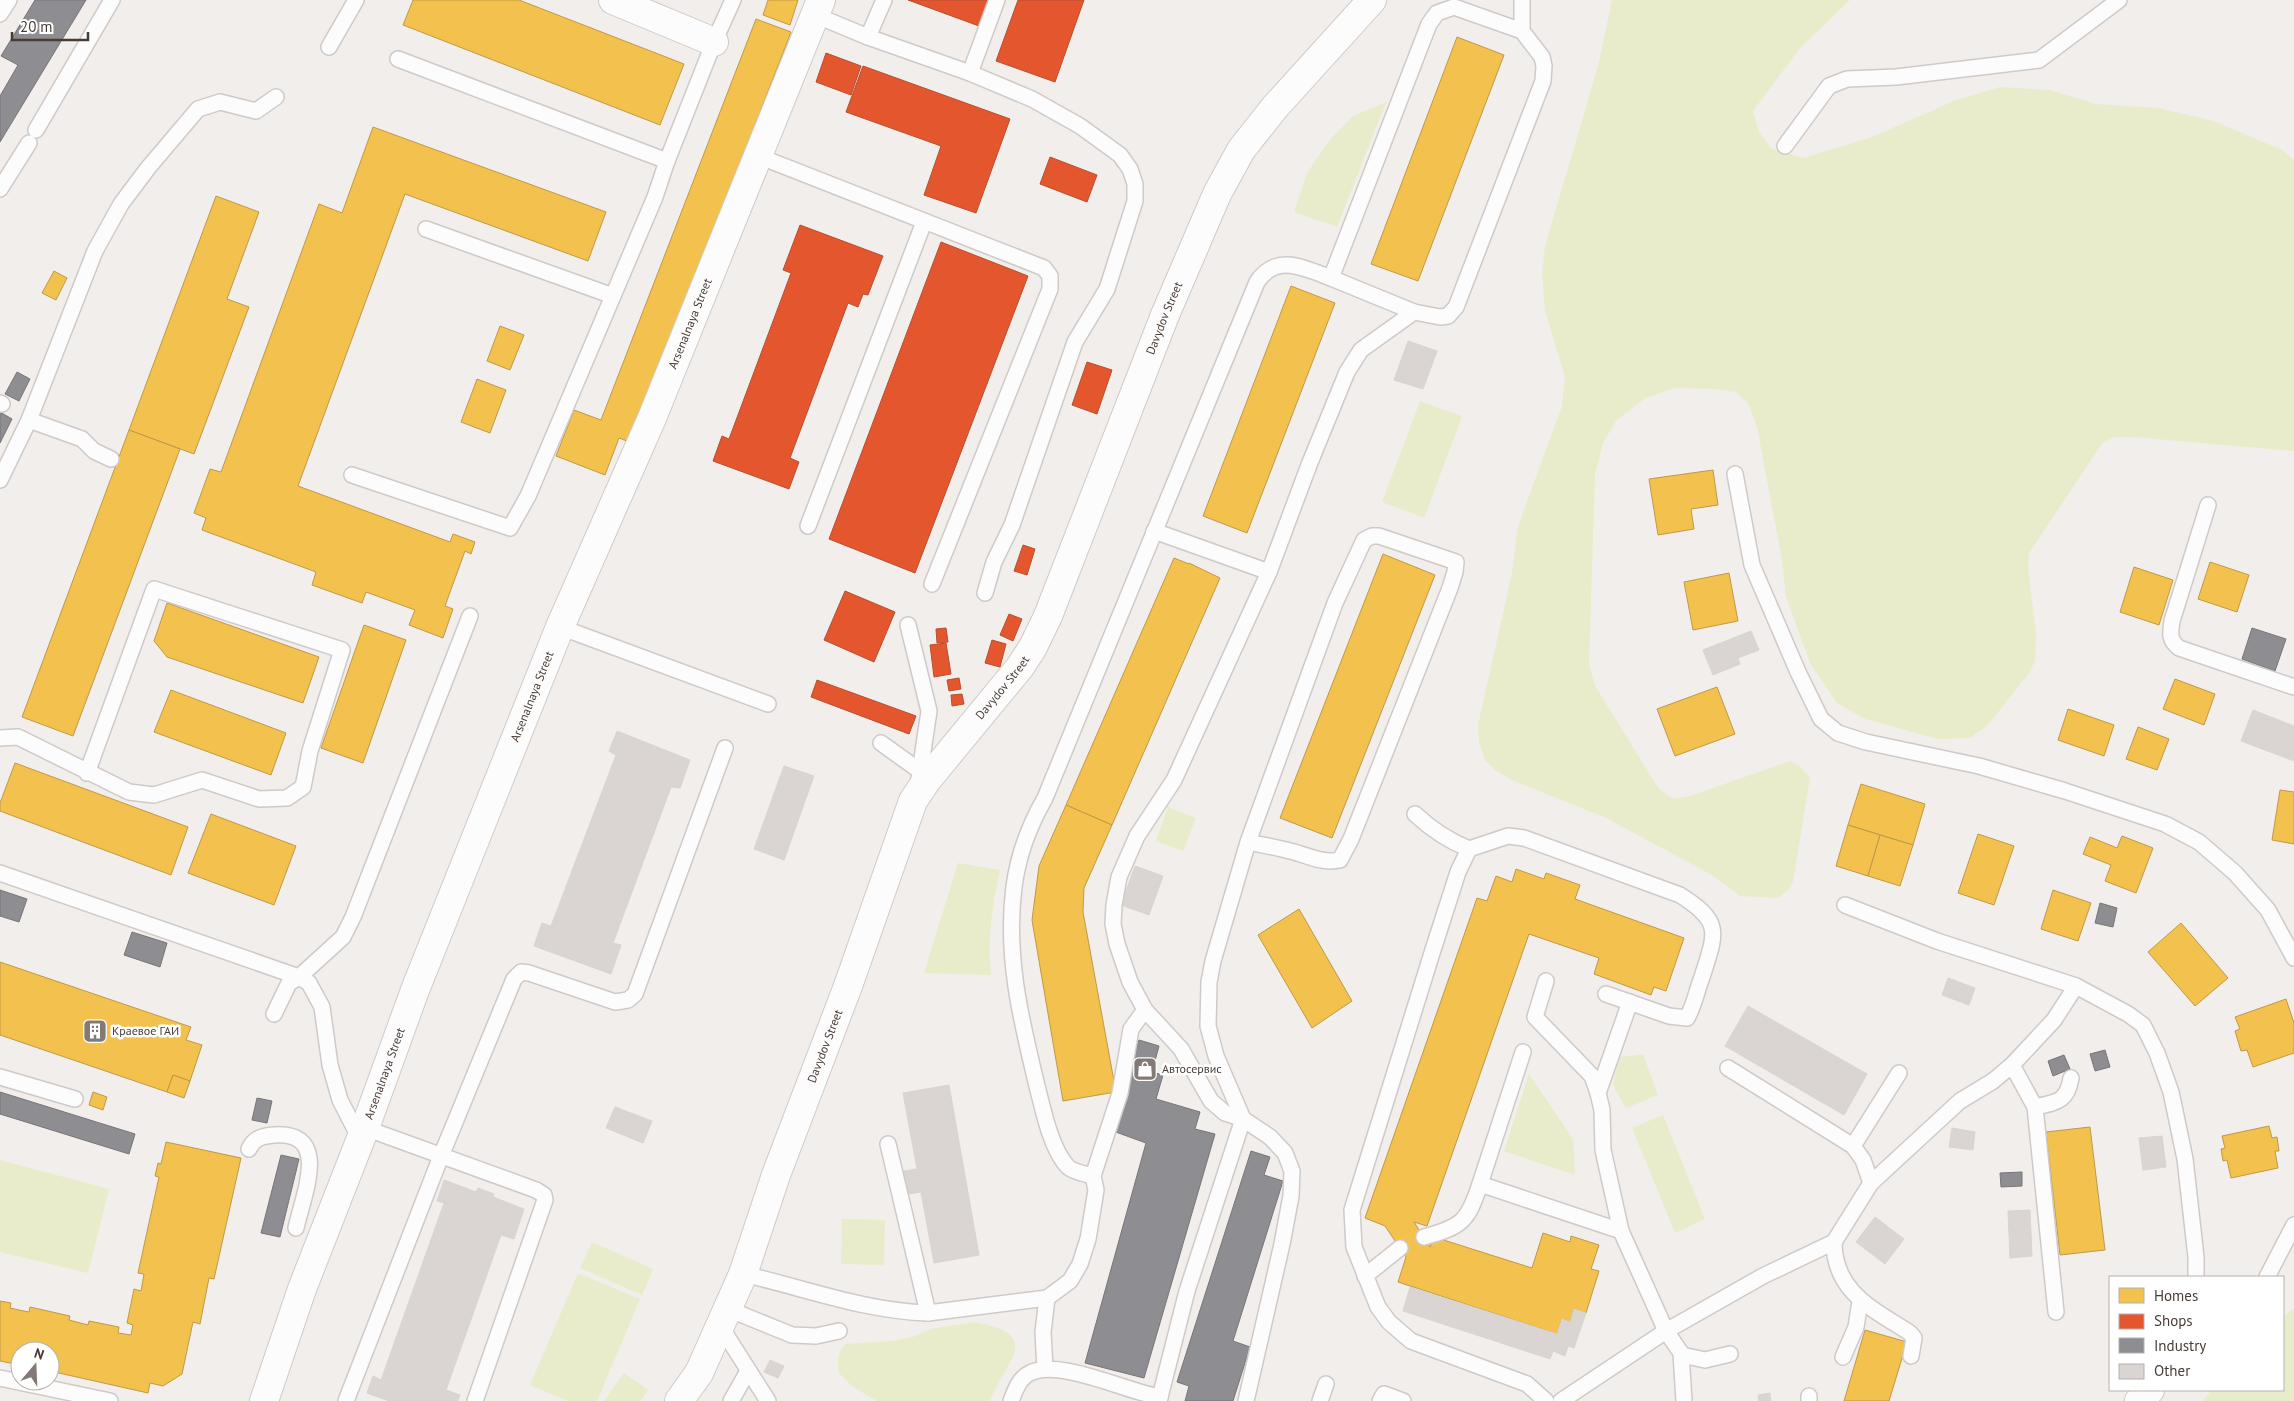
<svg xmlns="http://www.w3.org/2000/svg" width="2294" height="1401" viewBox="0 0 2294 1401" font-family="'PT Sans',sans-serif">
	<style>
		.green { fill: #e9ecca }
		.homes { fill: #f2c14e; stroke: #bf9947 }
		.shops { fill: #e4572e; stroke: #b64f30 }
		.industry { fill: #8d8d92; stroke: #797576 }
		.building { fill: #dad5d2; stroke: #dad4d1 }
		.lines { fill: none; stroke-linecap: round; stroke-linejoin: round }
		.service-casing { stroke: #cfcac7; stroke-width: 18 }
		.minor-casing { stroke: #cfcac7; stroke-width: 30 }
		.service { stroke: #fdfcfc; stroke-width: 15 }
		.minor { stroke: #fdfcfc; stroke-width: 28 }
		.labels { text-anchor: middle; stroke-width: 5; stroke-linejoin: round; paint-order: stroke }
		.street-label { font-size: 12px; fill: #493c36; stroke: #fff }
		.poi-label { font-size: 12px; fill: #493c36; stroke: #fff; text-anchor: start }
	</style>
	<rect width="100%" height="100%" fill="#f2eeeb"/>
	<g class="green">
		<polygon points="1612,0 1850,0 1800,48 1753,111 1759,132 1772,149 1803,158 1872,137 1956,100 2000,87 2050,90 2096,104 2158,108 2214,121 2282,150 2294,160 2294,451 2133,437 2115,437 2103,442 2029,553 2028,567 2036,634 2035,661 2029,673 1988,725 1970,738 1938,739 1865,719 1837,703 1810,663 1786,597 1782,560 1757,427 1748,403 1736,392 1713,389 1675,388 1645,398 1616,421 1603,443 1595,474 1589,664 1595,686 1659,789 1673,799 1690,796 1790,761 1799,766 1810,778 1793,882 1788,890 1778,898 1740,896 1712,875 1604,817 1514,781 1496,771 1485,760 1479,742 1478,725 1512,573 1518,526 1562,406 1565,377 1545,311 1542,273 1545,246 1598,66"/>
		<polygon points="1386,102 1337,227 1294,212 1307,173 1329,141 1353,116"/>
		<polygon points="1420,401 1462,416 1424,518 1382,502"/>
		<polygon points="1168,807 1196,818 1183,851 1156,841"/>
		<path d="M 958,863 L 1000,870 C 992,905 987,940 991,975 L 924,973 Z"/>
		<polygon points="1643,1054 1658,1095 1626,1108 1613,1085 1619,1057"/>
		<polygon points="1529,1074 1573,1139 1575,1175 1504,1151"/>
		<polygon points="1663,1115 1705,1219 1675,1233 1632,1128"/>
		<polygon points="0,1160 109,1189 88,1273 0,1252"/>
		<polygon points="842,1219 885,1220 884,1265 841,1264"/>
		<polygon points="592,1242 653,1269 642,1295 580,1268"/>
		<polygon points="578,1273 640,1299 597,1401 567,1401 530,1385"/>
		<polygon points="2294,1308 2294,1401 2202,1401 2212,1390 2283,1390 2283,1317"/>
		<path d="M 975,1322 C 1045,1336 1006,1359 990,1401 L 877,1401 L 853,1387 L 839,1373 C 837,1361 837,1351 846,1344 L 891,1341 L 913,1337 L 930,1329 Z"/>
		<polygon points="624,1373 648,1390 640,1401 604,1401"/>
	</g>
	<g class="homes">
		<polygon points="413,0 519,0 684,64 660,125 403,25"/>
		<polygon points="768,0 798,0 790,25 763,15"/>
		<polygon points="756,19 791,32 632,443 619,438 605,475 556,456 574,410 601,420"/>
		<polygon points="1457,37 1504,55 1418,281 1371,264"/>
		<polygon points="373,127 606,212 588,261 405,194 298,486 450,542 453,534 475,542 471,554 465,551 445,606 453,609 443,638 409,625 415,610 366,592 362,603 312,585 316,572 202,530 206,518 194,513 210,469 221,472 319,204 342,213"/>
		<polygon points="216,196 259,212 227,299 249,307 194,454 129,430"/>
		<polygon points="54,271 67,278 56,300 42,293"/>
		<polygon points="1291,286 1335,303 1247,533 1203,516"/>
		<polygon points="500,326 524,335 510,370 487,361"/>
		<polygon points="477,379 506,390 490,433 461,422"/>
		<polygon points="129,430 180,449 73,736 22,717"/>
		<polygon points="1713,470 1718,505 1691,509 1694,529 1658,535 1649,479"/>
		<polygon points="1383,554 1435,575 1332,838 1280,818"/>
		<polygon points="1174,558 1189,564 1189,563 1220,578 1112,825 1066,805"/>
		<polygon points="2210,562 2249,575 2237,612 2198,599"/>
		<polygon points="2134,567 2173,580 2159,625 2120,612"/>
		<polygon points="1729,573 1738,621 1693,630 1684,582"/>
		<polygon points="167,603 319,657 303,703 167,657 154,641"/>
		<polygon points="364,625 406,640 363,763 321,748"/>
		<polygon points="2175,679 2215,694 2204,725 2163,709"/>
		<polygon points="1717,687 1735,734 1675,756 1657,709"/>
		<polygon points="171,690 286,733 271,775 154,732"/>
		<polygon points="2068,709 2114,725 2104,756 2058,740"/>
		<polygon points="2138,727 2169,739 2157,770 2126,759"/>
		<polygon points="15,763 188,827 171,875 0,811 0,803"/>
		<polygon points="1861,784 1925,804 1913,845 1848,825"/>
		<polygon points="2280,790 2294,792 2294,844 2272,840"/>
		<polygon points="1066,805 1112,825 1084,888 1083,912 1116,1092 1063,1101 1032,920 1039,866"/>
		<polygon points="211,814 296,846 274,905 188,873"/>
		<polygon points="1848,825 1880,835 1868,876 1836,866"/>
		<polygon points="1978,834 2014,846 1994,905 1958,893"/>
		<polygon points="1880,835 1913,845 1900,886 1868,876"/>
		<polygon points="2122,836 2153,848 2136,893 2105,881 2111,865 2083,854 2090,837 2117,848"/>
		<polygon points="1516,869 1544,879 1546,873 1580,885 1575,899 1684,938 1666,991 1654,987 1651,995 1594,974 1599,958 1529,934 1427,1226 1414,1222 1430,1247 1434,1237 1532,1268 1543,1233 1570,1242 1571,1236 1599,1245 1591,1269 1599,1271 1586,1313 1574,1309 1570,1322 1562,1319 1557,1334 1398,1282 1406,1257 1385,1226 1365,1218 1477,898 1487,901 1496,876 1512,882"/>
		<polygon points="2053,890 2091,903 2078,941 2041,929"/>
		<polygon points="1299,909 1352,1001 1312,1028 1258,935"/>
		<polygon points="2181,923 2228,978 2195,1006 2148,952"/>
		<polygon points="0,962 191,1027 186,1040 202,1045 190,1081 173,1075 167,1092 0,1035"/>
		<polygon points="2286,999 2294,1023 2294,1053 2253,1067 2247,1050 2241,1051 2235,1031 2240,1029 2235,1017"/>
		<polygon points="173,1075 190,1081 184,1098 167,1092"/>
		<polygon points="93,1092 107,1097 103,1110 89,1105"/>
		<polygon points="2269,1126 2272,1138 2277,1137 2279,1151 2275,1151 2278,1168 2231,1178 2227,1160 2223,1161 2221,1149 2225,1148 2222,1136"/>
		<polygon points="2090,1127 2105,1250 2060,1255 2046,1132"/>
		<polygon points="166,1142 241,1158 214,1279 209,1278 200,1324 193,1322 182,1374 163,1386 150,1383 148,1393 50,1371 50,1351 20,1351 20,1365 0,1361 0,1301 11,1303 10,1308 19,1310 29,1312 30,1307 70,1316 69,1320 88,1325 89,1321 119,1327 118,1333 131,1335 133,1325 127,1323 134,1289 141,1291 144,1274 138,1273 159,1177 155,1176 158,1163 161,1164"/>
		<polygon points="1865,1330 1907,1342 1889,1401 1844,1401"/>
	</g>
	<g class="shops">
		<polygon points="908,0 989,0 979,26"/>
		<polygon points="1018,0 1084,0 1055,82 996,61"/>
		<polygon points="826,53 861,66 851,95 816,82"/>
		<polygon points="863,66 1010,119 976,213 924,195 941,146 846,112"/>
		<polygon points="1050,157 1097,175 1087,202 1040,184"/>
		<polygon points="800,225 883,256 868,295 863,294 858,307 848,303 790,458 799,462 789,489 713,461 722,436 729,439 791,273 783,270"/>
		<polygon points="941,242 1028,276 915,573 829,539"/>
		<polygon points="1087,362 1112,370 1097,414 1072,405"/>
		<polygon points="1023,545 1035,549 1027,575 1014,571"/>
		<polygon points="845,591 895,612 874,662 824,640"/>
		<polygon points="1009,614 1022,619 1013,641 1000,635"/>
		<polygon points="946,628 948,642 937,643 936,629"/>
		<polygon points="992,640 1006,644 1000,667 985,663"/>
		<polygon points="946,643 951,674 934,677 930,645"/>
		<polygon points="959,678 961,689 949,691 947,680"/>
		<polygon points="817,680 916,716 909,734 811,697"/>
		<polygon points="962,694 964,704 952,706 951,695"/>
	</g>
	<g class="industry">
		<polygon points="35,0 86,0 0,142 0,96 18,65 1,56"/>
		<polygon points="17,372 30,379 19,401 5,394"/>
		<polygon points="0,412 12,419 0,443"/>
		<polygon points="2252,628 2286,639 2275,671 2242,659"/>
		<polygon points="0,890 27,899 19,922 0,916"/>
		<polygon points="2100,903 2117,908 2113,927 2095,923"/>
		<polygon points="132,932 167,943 160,967 124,955"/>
		<polygon points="1139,1040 1159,1046 1152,1072 1163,1075 1156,1099 1200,1112 1195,1129 1215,1134 1144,1378 1085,1363 1146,1143 1113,1131"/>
		<polygon points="2105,1050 2110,1067 2095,1071 2090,1054"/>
		<polygon points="2064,1055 2070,1069 2053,1076 2048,1061"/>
		<polygon points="0,1092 135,1134 129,1154 0,1114"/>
		<polygon points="257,1098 272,1101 267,1123 252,1120"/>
		<polygon points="1251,1151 1270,1157 1264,1175 1283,1181 1233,1341 1250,1347 1233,1401 1185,1401 1189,1386 1177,1382"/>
		<polygon points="281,1155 299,1159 280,1237 261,1233"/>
		<polygon points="2022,1172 2022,1186 2001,1187 2000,1173"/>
	</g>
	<g class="building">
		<polygon points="1408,341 1437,351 1423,389 1394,380"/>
		<polygon points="1751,631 1759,650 1738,658 1740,664 1713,675 1703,650"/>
		<polygon points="2253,710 2294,726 2294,761 2241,741"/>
		<polygon points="617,731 690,760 680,788 671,787 613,943 621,945 611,974 534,946 542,923 551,926 616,755 609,751"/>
		<polygon points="784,766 814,776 784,860 754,849"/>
		<polygon points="1135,866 1163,876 1149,915 1121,905"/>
		<polygon points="1948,978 1975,988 1969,1005 1942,995"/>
		<polygon points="1748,1006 1867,1074 1844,1115 1725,1046"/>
		<polygon points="949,1085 979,1255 934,1263 921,1192 908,1194 904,1171 917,1169 903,1093"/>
		<polygon points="615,1107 652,1121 643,1143 606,1128"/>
		<polygon points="1952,1128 1975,1132 1973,1150 1949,1147"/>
		<polygon points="2162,1136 2166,1167 2143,1170 2139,1138"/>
		<polygon points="444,1180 476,1192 478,1188 494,1194 493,1197 524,1209 514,1239 501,1235 446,1390 460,1395 458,1401 389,1401 367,1393 373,1376 381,1380 444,1203 437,1201"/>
		<polygon points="2030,1210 2032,1256 2010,1258 2008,1211"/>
		<polygon points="1875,1217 1904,1239 1885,1264 1856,1242"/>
		<polygon points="1410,1287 1557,1334 1562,1319 1570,1322 1574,1309 1586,1313 1574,1348 1568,1346 1565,1356 1553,1351 1550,1359 1403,1311"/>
		<polygon points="770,1360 784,1366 778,1378 764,1372"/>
		<polygon points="1770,1393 1771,1401 1759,1401 1758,1395"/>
	</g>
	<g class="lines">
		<g class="service-casing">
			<g id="service">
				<polyline points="0,14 9,0"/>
				<polyline points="815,15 868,37 970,73 1032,99 1080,126 1120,155 1130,169 1135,184 1135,201 1107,289 1075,342 1012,525 994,562 985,593"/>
				<polyline points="868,37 884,0"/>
				<polyline points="329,47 356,0"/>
				<polyline points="398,59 667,161 714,42 733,0"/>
				<polyline points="970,73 997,0"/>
				<polyline points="36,130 112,0"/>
				<polyline points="1785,146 1829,86 1847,79 1896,77 2039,60 2119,0"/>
				<polyline points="758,156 1044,268 1050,276 1050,289 932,584"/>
				<polyline points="0,189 29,143"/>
				<polyline points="426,229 613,296"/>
				<polyline points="1331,278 1414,312"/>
				<polyline points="0,403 2,404"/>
				<polyline points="29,420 82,439 94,451 111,459"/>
				<polyline points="1735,474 1752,565 1798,672 1821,719 1838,733 1866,742 1979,766 2065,791 2165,824 2199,842 2235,873 2268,910 2294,958"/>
				<polyline points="352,475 510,528 528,496 655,197 667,161"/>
				<polyline points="0,480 29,420 95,251 121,204 148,168 198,109 220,102 256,111 276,97"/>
				<path d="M 2208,505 L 2172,621 C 2170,634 2169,640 2179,648 L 2294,687"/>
				<polyline points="808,526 924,222"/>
				<polyline points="1154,531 1269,572"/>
				<polyline points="908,625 929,711 918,785"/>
				<polyline points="560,627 768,704"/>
				<polyline points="0,738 18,737 129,792 154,795 202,780 259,799 287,798 303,787 310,751 342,650 154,589 87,773"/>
				<polyline points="881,743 920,771"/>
				<path d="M 1415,814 C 1432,830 1447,840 1469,849"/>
				<polyline points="0,873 299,977 309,983 322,1007 330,1065 340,1100 360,1139"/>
				<polyline points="1845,905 1937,941 2076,986"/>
				<polyline points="1546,981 1535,1017 1592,1076 1598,1093 1602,1110 1603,1150 1621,1231 1666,1331 1681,1353 1684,1401"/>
				<polyline points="274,1014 289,983 299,977 343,937 353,917 470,616"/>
				<polyline points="2012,1065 2035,1107 2056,1312"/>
				<polyline points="1728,1068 1853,1146 1863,1160 1871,1183"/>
				<polyline points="0,1077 75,1099"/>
				<polyline points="1598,1093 1630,1002"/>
				<path d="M 2035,1107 C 2057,1102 2067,1102 2071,1078"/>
				<polyline points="365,1128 536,1190 544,1195 545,1200 475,1401"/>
				<polyline points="888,1144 928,1313"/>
				<polyline points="1853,1146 1899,1073"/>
				<path d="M 249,1149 C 254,1138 262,1136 274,1135 C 332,1131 303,1195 296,1228"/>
				<path d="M 1093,1176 C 1086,1174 1073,1172 1068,1167 C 1051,1150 1043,1109 1037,1086 C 1021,1020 1005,955 1014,887 C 1018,855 1029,826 1045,798 L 1257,282 C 1276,253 1304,268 1331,278 L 1429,24 L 1437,13 L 1454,7 L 1522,31"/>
				<polyline points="1480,1184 1523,1052"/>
				<path d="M 1424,1237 C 1462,1227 1468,1221 1480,1184 L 1621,1231"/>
				<path d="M 1834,1242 C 1834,1292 1873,1309 1910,1333 L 1914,1338 L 1911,1356"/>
				<path d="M 743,1274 C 805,1288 864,1311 928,1313 L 1047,1298 L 1070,1281 L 1080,1264 L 1088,1239 L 1096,1190 L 1093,1176 L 1120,1093 L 1131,1029 L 1145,1010"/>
				<polyline points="1365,1276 1400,1248"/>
				<polyline points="2267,1277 2294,1225"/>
				<polyline points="728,1309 792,1335 816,1336 839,1331"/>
				<polyline points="721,1327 768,1401"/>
				<polyline points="1682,1355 1705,1360 1730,1354"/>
				<polyline points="1843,1357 1856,1327 1860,1301"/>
				<polyline points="1045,1369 1043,1332 1047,1298"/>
				<polyline points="0,1378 110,1401"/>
				<polyline points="1809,1396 1809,1401"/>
				<polyline points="346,1401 441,1156 514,979 521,972 529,973 615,1002 628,1000 635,994 725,748"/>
				<polyline points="731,1401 748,1371"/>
				<path d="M 1011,1401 C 1015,1391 1019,1378 1030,1373 C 1058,1358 1128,1392 1160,1397"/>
				<path d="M 1159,1401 L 1187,1291 L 1243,1119 L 1216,1056 L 1208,1026 L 1209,982 L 1213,961 L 1248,842 L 1335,603 L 1364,540 L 1372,536 L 1379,536 L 1456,562 L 1455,572 L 1450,588 L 1351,839 L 1340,860 C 1321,864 1308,855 1290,851 C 1276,847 1262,845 1248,842"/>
				<polyline points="1246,1401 1282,1244 1291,1196 1292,1171 1285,1153 1270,1137 1243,1119 1225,1113 1211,1101 1181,1049 1145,1010 1130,982 1117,944 1113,924 1114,905 1119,877 1137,836 1174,780 1269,572 1309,465 1347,372 1361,350 1414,312 1440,317 1448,316 1456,307 1543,81 1544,66 1542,57 1522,31 1522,0"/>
				<polyline points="1320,1401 1326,1384"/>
				<polyline points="1380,1401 1384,1394 1403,1401"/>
				<path d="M 1546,1401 L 1527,1384 L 1411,1341 L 1389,1322 L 1378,1307 L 1354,1247 L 1352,1210 L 1432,953 L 1458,872 L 1469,849 L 1508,836 L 1524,838 L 1680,895 C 1723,922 1716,933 1702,977 C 1697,990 1694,1006 1687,1018 L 1669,1016 L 1606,994"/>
				<polyline points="1561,1401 1666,1331 1763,1276 1834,1242 1871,1183 1960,1101 1993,1081 2012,1065 2054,1020 2076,986 2128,1014 2143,1025 2157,1053 2171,1092 2185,1159 2196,1257 2196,1277"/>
			</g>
		</g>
		<g class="minor-casing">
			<g id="minor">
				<polyline points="613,0 714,42"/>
				<path id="s1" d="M 264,1401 L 302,1289 L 365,1128 L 415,990 L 560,627 L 652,418 L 821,0"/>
				<path id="s2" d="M 679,1401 L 699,1373 L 743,1274 L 776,1175 L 848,986 L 913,801 L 927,780 L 1020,667 L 1033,647 L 1048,616 L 1165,315 L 1217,194 L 1241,150 L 1275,107 L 1372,0"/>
				<polyline points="2139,1401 2150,1390"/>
			</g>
		</g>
		<use href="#service" class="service"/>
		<use href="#minor" class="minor"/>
	</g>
	<defs>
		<g id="building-square" transform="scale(1.25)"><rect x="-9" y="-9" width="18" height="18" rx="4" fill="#847a75" stroke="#fff"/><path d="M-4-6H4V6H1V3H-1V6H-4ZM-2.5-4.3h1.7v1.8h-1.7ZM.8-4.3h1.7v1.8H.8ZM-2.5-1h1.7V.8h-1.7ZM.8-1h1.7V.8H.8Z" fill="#fff"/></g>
		<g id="shop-square" transform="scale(1.25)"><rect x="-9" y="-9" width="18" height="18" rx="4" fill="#847a75" stroke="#fff"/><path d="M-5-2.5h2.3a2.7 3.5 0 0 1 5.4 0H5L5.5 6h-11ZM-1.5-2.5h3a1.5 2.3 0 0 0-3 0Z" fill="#fff"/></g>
	</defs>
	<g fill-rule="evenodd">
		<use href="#building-square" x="95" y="1031"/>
		<use href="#shop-square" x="1145" y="1069"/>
	</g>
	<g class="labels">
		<g class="street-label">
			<text dy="4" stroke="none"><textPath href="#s2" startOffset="1195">Davydov Street</textPath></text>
			<text dy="4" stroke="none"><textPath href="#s1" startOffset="1159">Arsenalnaya Street</textPath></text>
			<text dy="4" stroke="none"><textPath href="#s2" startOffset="790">Davydov Street</textPath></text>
			<text dy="4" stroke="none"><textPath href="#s1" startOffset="754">Arsenalnaya Street</textPath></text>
			<text dy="4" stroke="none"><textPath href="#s2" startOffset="385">Davydov Street</textPath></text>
			<text dy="4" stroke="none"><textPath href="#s1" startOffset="349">Arsenalnaya Street</textPath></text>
		</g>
		<g class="poi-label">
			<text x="112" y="1035">Краевое ГАИ</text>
			<text x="1162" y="1073">Автосервис</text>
		</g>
	</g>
	<rect x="2109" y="1276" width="175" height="115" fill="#ffffff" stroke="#b6b1af"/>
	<rect x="2119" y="1288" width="25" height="15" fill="#f2c14e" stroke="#b6b1af"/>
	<text x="2154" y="1301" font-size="15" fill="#493c36">Homes</text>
	<rect x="2119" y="1314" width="25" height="15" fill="#e4572e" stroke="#b6b1af"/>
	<text x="2154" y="1326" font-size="15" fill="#493c36">Shops</text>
	<rect x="2119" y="1338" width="25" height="15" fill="#8d8d92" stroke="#b6b1af"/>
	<text x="2154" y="1351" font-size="15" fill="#493c36">Industry</text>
	<rect x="2119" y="1364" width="25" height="15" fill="#dad5d2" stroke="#b6b1af"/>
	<text x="2154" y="1376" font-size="15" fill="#493c36">Other</text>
	<g transform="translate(35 1366) rotate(19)"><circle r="24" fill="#ffffff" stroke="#b6b1af"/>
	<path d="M0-4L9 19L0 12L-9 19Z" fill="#847a75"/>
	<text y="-8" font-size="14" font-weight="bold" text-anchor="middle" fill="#493c36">N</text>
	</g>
	<path d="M12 32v8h76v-8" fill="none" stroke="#493c36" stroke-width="2.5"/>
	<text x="20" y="32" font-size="15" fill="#493c36" stroke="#ffffff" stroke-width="4" paint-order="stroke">20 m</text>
</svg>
